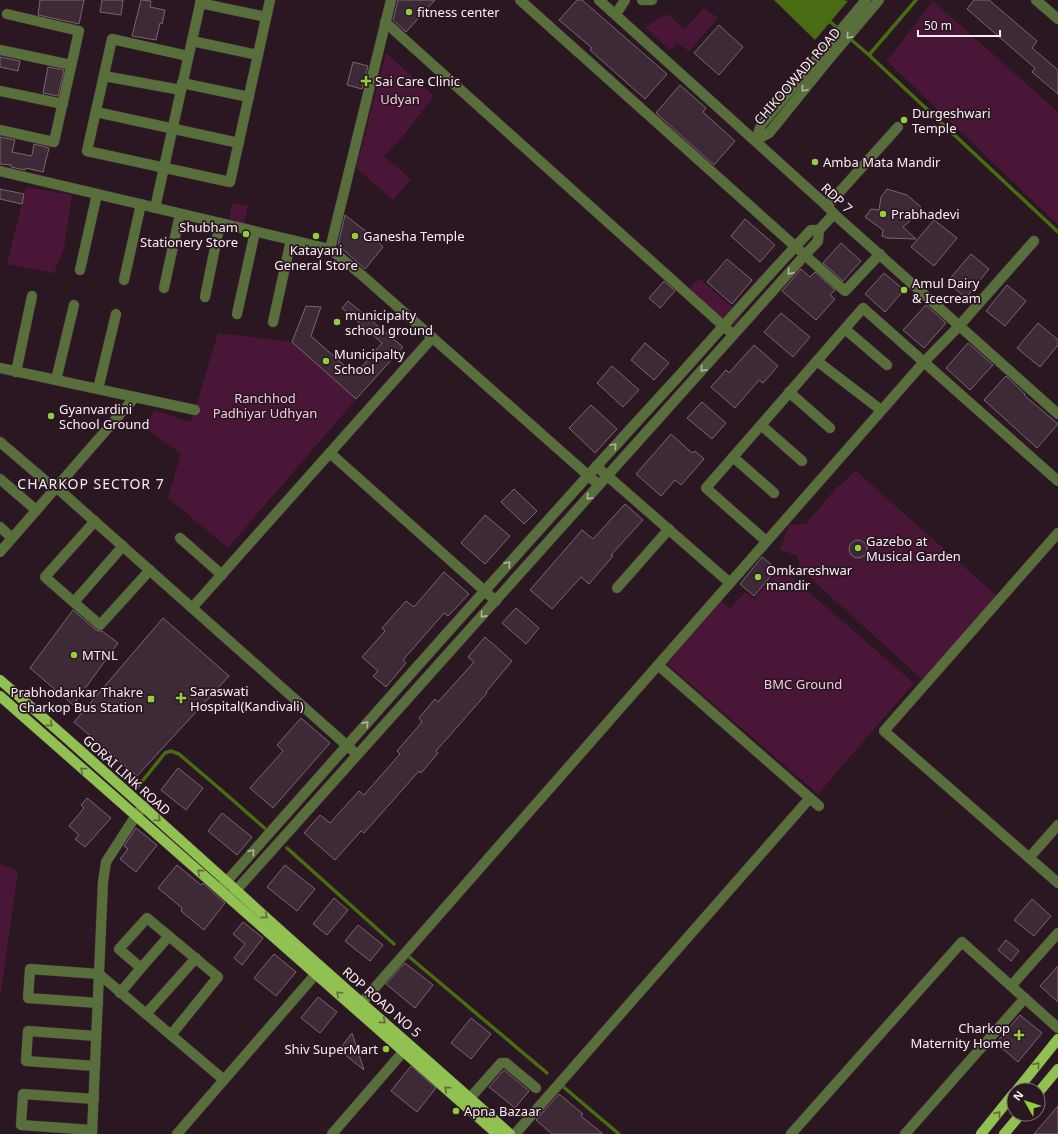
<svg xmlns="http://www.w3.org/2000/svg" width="1058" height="1134" viewBox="0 0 1058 1134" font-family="'Noto Sans',sans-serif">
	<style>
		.green { fill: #4a1638 }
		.water { fill: #496b11 }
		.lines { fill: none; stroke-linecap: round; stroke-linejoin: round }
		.stream { stroke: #496b11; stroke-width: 3.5 }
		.building { fill: #3e2a36; stroke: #7b6471 }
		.minor-casing { stroke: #43313b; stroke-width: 11 }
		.major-casing { stroke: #43313b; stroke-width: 11 }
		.minor { stroke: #586f3c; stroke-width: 10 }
		.major { stroke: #91c251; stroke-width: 10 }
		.oneway { stroke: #b1b4a1 }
		.oneway2 { stroke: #5e6c3a }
		.poi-dot { fill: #93cd3d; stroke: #2a1722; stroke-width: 1.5 }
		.labels { text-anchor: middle; stroke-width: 3.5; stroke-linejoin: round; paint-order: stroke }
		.poi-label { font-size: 13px; fill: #faecf3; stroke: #2a1722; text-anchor: start }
		.street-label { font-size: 13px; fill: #faecf3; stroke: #2a1722 }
		.park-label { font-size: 13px; fill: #f4c7e0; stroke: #2a1722 }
		.neighbourhood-label { font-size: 14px; letter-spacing: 1px; fill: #faecf3; stroke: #2a1722 }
	</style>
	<rect width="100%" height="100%" fill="#2a1722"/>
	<g class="green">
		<polygon points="933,1 1058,112 1058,225 887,61"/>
		<polygon points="704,8 718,18 689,51 677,43 670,50 645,27 667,14 685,29"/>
		<polygon points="386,53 434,96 403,136 384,157 411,179 393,200 356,168"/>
		<polygon points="26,187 72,195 64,248 54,273 7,264"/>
		<polygon points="232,203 248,206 244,224 229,220"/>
		<polygon points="699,278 744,318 733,329 689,290"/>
		<polygon points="218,333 292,342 356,399 228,548 168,498 181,454 145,427 154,410 191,422"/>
		<polygon points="855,470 998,597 922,679 799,568 798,556 780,550 789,525 806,524 836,488 847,480"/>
		<polygon points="781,568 914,683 818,794 666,663 720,600 730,609 745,592 754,599"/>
		<polygon points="0,864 18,871 0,998"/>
	</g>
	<polygon class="water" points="774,0 844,0 848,1 815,40"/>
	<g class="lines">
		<g class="stream">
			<polyline points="828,20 840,30"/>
			<polyline points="848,37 869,55 916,0"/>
			<polyline points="869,55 1058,232"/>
			<polyline points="136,789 165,753 171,751 179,754 227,795 269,832"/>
			<polyline points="287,848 394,944"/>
			<polyline points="407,955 547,1073"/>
			<polyline points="560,1084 619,1134"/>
		</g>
	</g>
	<g class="building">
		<polygon points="40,0 84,0 79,24 38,15"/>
		<polygon points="102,0 123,0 121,15 100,12"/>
		<polygon points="141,0 151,1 150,7 165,10 162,24 160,23 156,40 132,36"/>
		<polygon points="398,0 435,0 406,32 393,20"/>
		<polygon points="577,0 582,0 667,74 645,99 590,50 592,48 559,20"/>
		<polygon points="974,0 989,0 1037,41 1032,48 1058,70 1058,94 1032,72 1035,68 967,9"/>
		<polygon points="719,25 743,47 719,75 694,53"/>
		<polygon points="0,57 20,61 18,71 0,67"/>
		<polygon points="353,62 368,66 362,89 347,85"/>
		<polygon points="48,67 64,70 58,96 43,93"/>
		<polygon points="680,85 706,108 703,112 735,141 714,165 656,113"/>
		<polygon points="0,137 15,140 12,152 31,156 32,155 34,144 49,148 43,172 26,168 25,170 11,167 11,165 0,164"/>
		<polygon points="0,189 24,194 22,204 0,199"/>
		<polygon points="887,189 907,195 921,207 921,211 903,227 916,239 887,238 882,236 883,230 865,217 871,209 879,210 881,197"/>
		<polygon points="345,215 373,237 383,247 365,269 338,245"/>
		<polygon points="745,219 775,245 760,262 731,236"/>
		<polygon points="934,220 957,238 934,266 911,247"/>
		<polygon points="841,243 861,261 843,281 823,263"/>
		<polygon points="971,254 989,269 966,298 947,282"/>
		<polygon points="727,259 752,280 732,304 707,282"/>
		<polygon points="801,269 810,277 815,272 835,290 830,295 835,299 816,320 782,291"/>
		<polygon points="884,273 904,290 885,312 865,294"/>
		<polygon points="664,281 675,291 660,308 649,298"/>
		<polygon points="1007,285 1026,301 1005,326 986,311"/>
		<polygon points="348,301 403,347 356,399 292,342 306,306 321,307 311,336 355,375 382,343 342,308"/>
		<polygon points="926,305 946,323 924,348 903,330"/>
		<polygon points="781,313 810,337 793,357 764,332"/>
		<polygon points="1038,323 1058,340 1058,345 1040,367 1017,348"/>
		<polygon points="645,343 669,363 654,380 631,360"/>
		<polygon points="968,343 993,365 970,390 946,368"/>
		<polygon points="754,345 778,366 763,383 759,380 735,408 711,387 726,370 729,373"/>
		<polygon points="612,366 639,390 623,407 597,383"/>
		<polygon points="1006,376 1025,394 1024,395 1058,424 1037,448 984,400"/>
		<polygon points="702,402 726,423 712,439 687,418"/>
		<polygon points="591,405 617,429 595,453 569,428"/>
		<polygon points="671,434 692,453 695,451 704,459 681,485 675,480 661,496 636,474"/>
		<polygon points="514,489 537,511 524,524 501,502"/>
		<polygon points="625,504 643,520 611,555 613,556 589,584 581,577 552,609 530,590 582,530 593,539"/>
		<polygon points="485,515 510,536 485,564 461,543"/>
		<circle cx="858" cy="549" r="9"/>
		<polygon points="762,557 777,569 754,596 740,584"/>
		<polygon points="444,572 469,594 448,616 444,613 403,660 406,663 386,687 373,676 378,671 362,657 385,631 382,628 406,601 414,607"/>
		<polygon points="516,608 539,628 526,644 502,623"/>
		<polygon points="73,610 96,630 99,631 102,631 118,643 73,705 30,668"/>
		<polygon points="163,618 229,676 137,776 74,722"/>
		<polygon points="485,637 512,661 486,692 487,693 436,751 438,753 421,773 419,771 364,833 361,831 335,860 304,833 320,815 330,823 359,791 364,795 400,754 397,751 422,722 419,718 435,699 438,702 474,662 468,657"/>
		<polygon points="301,718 330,743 273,808 250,788 283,751 277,745"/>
		<polygon points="178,768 203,788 186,810 161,790"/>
		<polygon points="87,798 111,818 85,847 75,839 79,835 69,826 84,808 81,805"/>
		<polygon points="222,813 252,837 237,855 208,831"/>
		<polygon points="136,828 157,845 136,872 120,859 128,849 124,846"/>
		<polygon points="177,865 201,885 203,883 225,903 204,930 181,911 182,908 158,888"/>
		<polygon points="285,865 315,889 297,911 267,887"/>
		<polygon points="334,898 348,910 327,935 313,924"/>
		<polygon points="1032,899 1051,916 1034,936 1014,920"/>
		<polygon points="243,922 263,938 242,965 234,958 245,944 233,934"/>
		<polygon points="358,925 383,945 370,961 345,941"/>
		<polygon points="1006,940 1019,951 1011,961 998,950"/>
		<polygon points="274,954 296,972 276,996 254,978"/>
		<polygon points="405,963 433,985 415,1008 386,984"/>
		<polygon points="1058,966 1058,1002 1040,986"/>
		<polygon points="318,997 337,1012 320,1033 301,1018"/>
		<polygon points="1020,1015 1042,1033 1018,1062 996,1043"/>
		<polygon points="471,1018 491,1034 471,1059 451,1043"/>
		<polygon points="352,1033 364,1070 339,1050"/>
		<polygon points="411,1066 436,1088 417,1112 391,1091"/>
		<polygon points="504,1070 529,1091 515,1108 489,1087"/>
		<polygon points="559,1094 583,1114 581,1116 603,1134 552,1134 536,1120"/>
		<polygon points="1058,1106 1058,1134 1034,1134"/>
	</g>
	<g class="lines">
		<g class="minor-casing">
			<g id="minor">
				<polyline points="520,0 845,291 880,254"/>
				<polyline points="599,0 827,206 834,214 1058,414"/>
				<polyline points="642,0 652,0"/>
				<polyline points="1036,0 1058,19"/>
				<polyline points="200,3 266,17"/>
				<polyline points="616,14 625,0"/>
				<polyline points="385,22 729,331"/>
				<polyline points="192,41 258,55"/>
				<polyline points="0,50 71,65"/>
				<polyline points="188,56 112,39 87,151 230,182 270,0"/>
				<polyline points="104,76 181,90"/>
				<polyline points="182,83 249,97"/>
				<polyline points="0,91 63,104"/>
				<polyline points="96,112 239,143"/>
				<polyline points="0,130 54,142 79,31 7,14"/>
				<polyline points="756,140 769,133 829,59 879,0"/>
				<polyline points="756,140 761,125 866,0"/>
				<polyline points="0,171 330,249 364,277 599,485"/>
				<polyline points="827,206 898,127"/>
				<polyline points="155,208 201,0"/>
				<polyline points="330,249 391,0"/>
				<polyline points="80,270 97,194"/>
				<polyline points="124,280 141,204"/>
				<polyline points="164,288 180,214"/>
				<polyline points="205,297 220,223"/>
				<polyline points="237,314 255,232"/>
				<polyline points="273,322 291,240"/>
				<polyline points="845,329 887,365"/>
				<polyline points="817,361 881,410"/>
				<polyline points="0,368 195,410"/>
				<polyline points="16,372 32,296"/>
				<polyline points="56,380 74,305"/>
				<polyline points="98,389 116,314"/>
				<polyline points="789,392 830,428"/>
				<polyline points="761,425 802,461"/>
				<polyline points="0,442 55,489"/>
				<polyline points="330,453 496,601"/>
				<polyline points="733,457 774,493"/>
				<polyline points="596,466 730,583"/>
				<polyline points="0,479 36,510"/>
				<polyline points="56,487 352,750"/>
				<polyline points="95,521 45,577 100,625 150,570"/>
				<polyline points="0,527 12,538"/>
				<polyline points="1058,533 884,731 1058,883"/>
				<polyline points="180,538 222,575"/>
				<polyline points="766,541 706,488 863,308 1058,481"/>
				<polyline points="0,552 135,397"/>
				<polyline points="617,588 669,529"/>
				<polyline points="74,602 123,546"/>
				<polyline points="192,608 432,338"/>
				<polyline points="658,665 819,806"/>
				<polyline points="1029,858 1058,825"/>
				<path d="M 221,888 L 226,882 C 376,713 525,543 678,377 C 722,328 765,278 811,230 L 819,230"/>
				<polyline points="231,896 804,256 818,241 819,230 834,214"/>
				<polyline points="141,968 169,936"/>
				<polyline points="1011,986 1058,933"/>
				<polyline points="120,993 141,968 119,949 147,918 218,977 171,1035"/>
				<polyline points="98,1003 28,998 30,969 99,974 224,1080"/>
				<polyline points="357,1008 924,362 959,326 1034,241"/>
				<polyline points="146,1014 196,958"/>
				<polyline points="95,1066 26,1061 28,1031 96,1036"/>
				<polyline points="470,1098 501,1063 506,1063 536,1088"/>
				<polyline points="92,1130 21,1125 23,1094 94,1099"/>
				<polyline points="92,1134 103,882 106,862 135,817 144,806"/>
				<polyline points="177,1134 321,968"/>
				<polyline points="332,1134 409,1045"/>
				<polyline points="515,1134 810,798"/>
				<polyline points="791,1134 962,942 1058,1028"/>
				<polyline points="905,1134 1025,998"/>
			</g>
		</g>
		<g class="major-casing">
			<g id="major">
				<path d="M 0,680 C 80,749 158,820 236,890 C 326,973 419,1052 510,1134"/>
				<path d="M 0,696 C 165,843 332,987 497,1134"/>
				<polyline points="1017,1090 1058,1039"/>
				<polyline points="1038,1093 1058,1069"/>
				<polyline points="981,1134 1014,1093"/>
				<polyline points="1004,1134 1021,1114"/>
			</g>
		</g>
		<use href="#minor" class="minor"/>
		<use href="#major" class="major"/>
	</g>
	<defs><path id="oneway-chevron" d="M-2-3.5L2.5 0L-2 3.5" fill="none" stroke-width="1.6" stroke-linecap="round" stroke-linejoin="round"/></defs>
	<g class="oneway">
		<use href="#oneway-chevron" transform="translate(849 36) rotate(131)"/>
		<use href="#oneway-chevron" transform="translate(804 89) rotate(129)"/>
		<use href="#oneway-chevron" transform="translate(790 272) rotate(132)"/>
		<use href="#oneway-chevron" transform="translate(703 369) rotate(132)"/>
		<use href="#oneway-chevron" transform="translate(614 446) rotate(-47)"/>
		<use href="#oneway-chevron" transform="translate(589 497) rotate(132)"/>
		<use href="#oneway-chevron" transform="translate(508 564) rotate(-48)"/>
		<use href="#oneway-chevron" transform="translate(483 615) rotate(132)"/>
		<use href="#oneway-chevron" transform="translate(366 724) rotate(-48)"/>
		<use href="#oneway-chevron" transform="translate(252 852) rotate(-48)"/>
	</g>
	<g class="oneway2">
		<use href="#oneway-chevron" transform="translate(50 724) rotate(41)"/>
		<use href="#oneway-chevron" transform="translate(83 770) rotate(-138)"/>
		<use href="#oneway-chevron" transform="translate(158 819) rotate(42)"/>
		<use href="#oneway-chevron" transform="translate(200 872) rotate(-139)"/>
		<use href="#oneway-chevron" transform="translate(265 916) rotate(41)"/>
		<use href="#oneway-chevron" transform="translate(339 994) rotate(-138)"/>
		<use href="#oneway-chevron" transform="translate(383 1021) rotate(40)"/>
		<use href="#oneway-chevron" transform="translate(1037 1065) rotate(-51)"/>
		<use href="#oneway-chevron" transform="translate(447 1089) rotate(-138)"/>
		<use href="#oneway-chevron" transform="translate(998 1114) rotate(-51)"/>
	</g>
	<g class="poi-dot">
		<circle cx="409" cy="12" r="4"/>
		<path d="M364 75h4v4h4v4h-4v4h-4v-4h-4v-4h4z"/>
		<circle cx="904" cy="120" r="4"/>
		<circle cx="815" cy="162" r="4"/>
		<circle cx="883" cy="214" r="4"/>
		<circle cx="246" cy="234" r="4"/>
		<circle cx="316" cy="236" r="4"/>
		<circle cx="355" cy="236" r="4"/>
		<circle cx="904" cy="290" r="4"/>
		<circle cx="337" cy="322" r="4"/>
		<circle cx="326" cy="361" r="4"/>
		<circle cx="51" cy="416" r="4"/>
		<circle cx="858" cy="548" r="4"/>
		<circle cx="758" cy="577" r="4"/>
		<circle cx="74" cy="655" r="4"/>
		<path d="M179 692h4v4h4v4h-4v4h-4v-4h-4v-4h4z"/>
		<rect x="147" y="695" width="8" height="8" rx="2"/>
		<path d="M1017 1029h4v4h4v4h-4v4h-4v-4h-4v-4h4z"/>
		<circle cx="386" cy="1049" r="4"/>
		<circle cx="456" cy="1111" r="4"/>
	</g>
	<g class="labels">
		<g class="poi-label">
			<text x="417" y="17">fitness center</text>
			<text x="375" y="86">Sai Care Clinic</text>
			<text x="912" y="118">Durgeshwari<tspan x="912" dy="15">Temple</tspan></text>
			<text x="823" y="167">Amba Mata Mandir</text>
			<text x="891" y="219">Prabhadevi</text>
			<text x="238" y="232" text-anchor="end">Shubham<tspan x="238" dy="15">Stationery Store</tspan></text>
			<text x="363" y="241">Ganesha Temple</text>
			<text x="316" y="255" text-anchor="middle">Katayani<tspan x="316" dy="15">General Store</tspan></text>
			<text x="912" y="288">Amul Dairy<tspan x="912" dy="15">&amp; Icecream</tspan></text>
			<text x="345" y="320">municipalty<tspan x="345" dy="15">school ground</tspan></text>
			<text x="334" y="359">Municipalty<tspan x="334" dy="15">School</tspan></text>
			<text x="59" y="414">Gyanvardini<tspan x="59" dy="15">School Ground</tspan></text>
			<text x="866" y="546">Gazebo at<tspan x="866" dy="15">Musical Garden</tspan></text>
			<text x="766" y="575">Omkareshwar<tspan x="766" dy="15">mandir</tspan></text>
			<text x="82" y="660">MTNL</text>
			<text x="190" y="696">Saraswati<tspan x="190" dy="15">Hospital(Kandivali)</tspan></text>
			<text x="143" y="697" text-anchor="end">Prabhodankar Thakre<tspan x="143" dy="15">Charkop Bus Station</tspan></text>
			<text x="1010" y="1033" text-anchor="end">Charkop<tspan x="1010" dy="15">Maternity Home</tspan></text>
			<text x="378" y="1054" text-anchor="end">Shiv SuperMart</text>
			<text x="464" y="1116">Apna Bazaar</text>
		</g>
		<g class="street-label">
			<text transform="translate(797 76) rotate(-49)" y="5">CHIKOOWADI ROAD</text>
			<text transform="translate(837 198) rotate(43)" y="5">RDP 7</text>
			<text transform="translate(127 775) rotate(42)" y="5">GORAI LINK ROAD</text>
			<text transform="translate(382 1002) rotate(41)" y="5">RDP ROAD NO 5</text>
		</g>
		<g class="park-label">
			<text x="400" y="104">Udyan</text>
			<text x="265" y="403">Ranchhod<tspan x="265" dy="15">Padhiyar Udhyan</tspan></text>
			<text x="803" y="689">BMC Ground</text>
		</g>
		<g class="neighbourhood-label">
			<text x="91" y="489">CHARKOP SECTOR 7</text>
		</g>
	</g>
	<g transform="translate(1026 1102) rotate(309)"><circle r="19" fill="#2a1722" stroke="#7d6c76"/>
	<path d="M0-3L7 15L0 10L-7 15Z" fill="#93cd3d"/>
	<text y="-6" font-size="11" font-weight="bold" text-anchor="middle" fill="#faecf3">N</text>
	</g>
	<path d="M918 30v6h82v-6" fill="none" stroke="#faecf3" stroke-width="2"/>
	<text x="924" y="30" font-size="12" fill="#faecf3" stroke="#2a1722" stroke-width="3" paint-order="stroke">50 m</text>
</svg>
